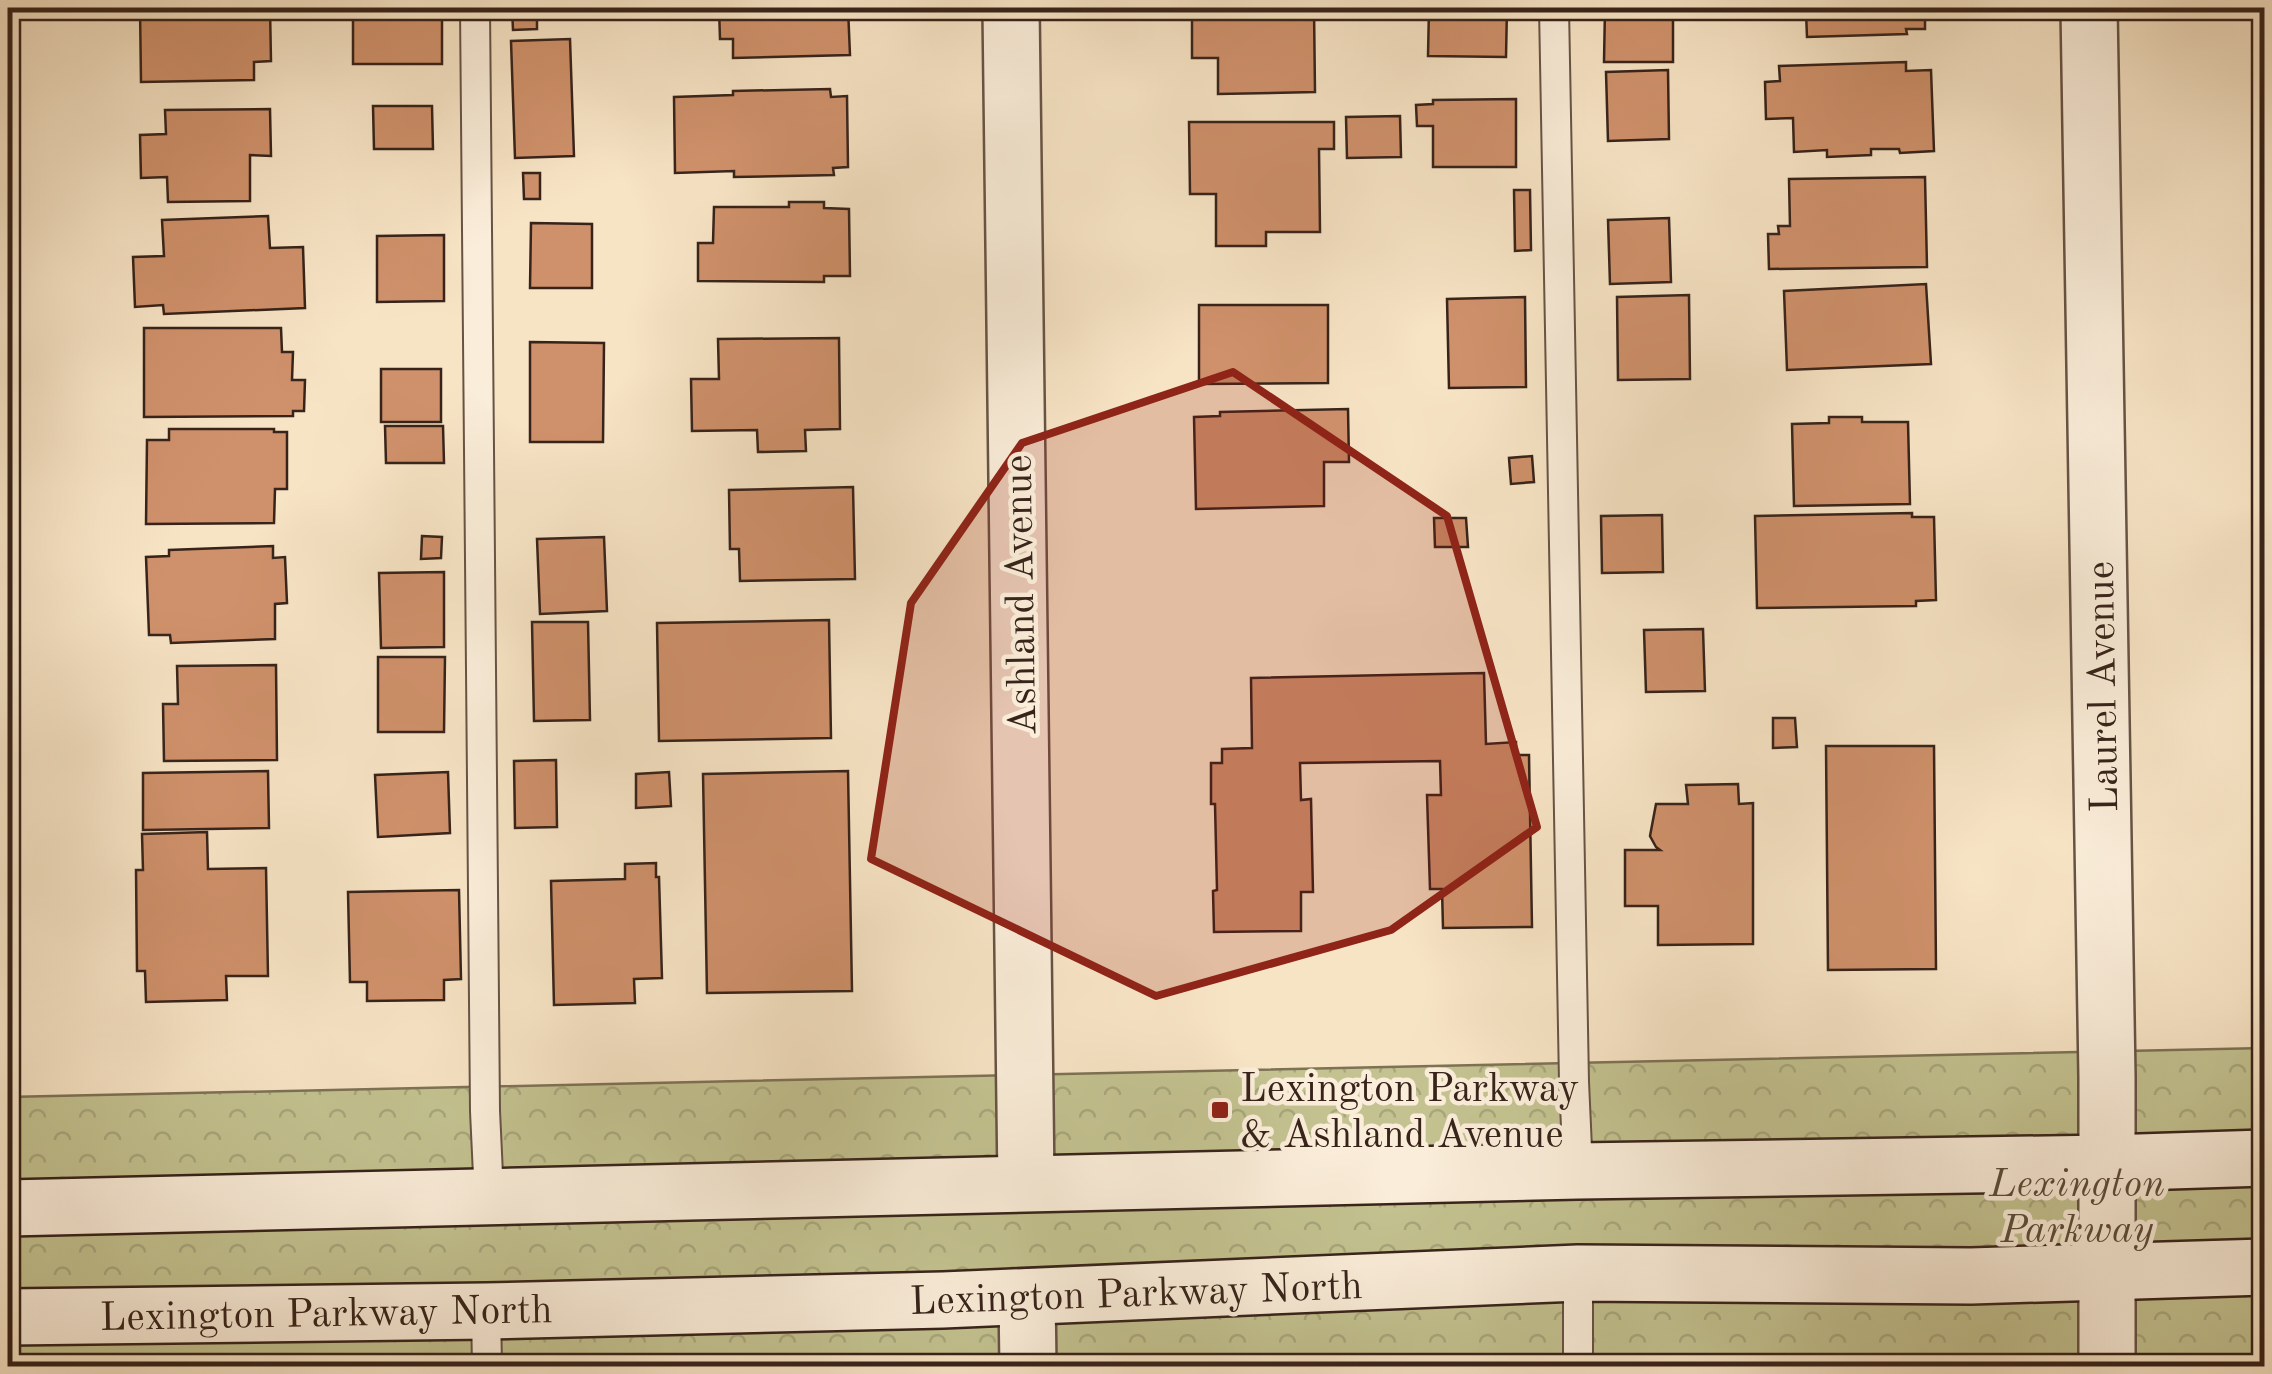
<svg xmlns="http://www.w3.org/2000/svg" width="2272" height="1374" viewBox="0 0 2272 1374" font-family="'Old Standard TT',serif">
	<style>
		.forest { fill: url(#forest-crowns); stroke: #7d7255; stroke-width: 2.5 }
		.building { fill: #cf916b; stroke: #37231a; stroke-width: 2.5 }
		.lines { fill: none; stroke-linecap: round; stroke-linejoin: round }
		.service-casing { stroke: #675345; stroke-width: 32 }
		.minor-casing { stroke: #675345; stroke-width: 60 }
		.secondary-casing { stroke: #37231a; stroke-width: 60 }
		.service { stroke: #faedd9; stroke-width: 28 }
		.minor { stroke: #faedd9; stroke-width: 55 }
		.secondary { stroke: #faedd9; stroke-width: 55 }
		.marked { fill: #8f2418; fill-opacity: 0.2; stroke: #8f2418; stroke-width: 8; stroke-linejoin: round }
		.poi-dot { fill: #8f2418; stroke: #faedd9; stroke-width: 4 }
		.labels { text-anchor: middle; stroke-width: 9; stroke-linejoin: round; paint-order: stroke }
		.street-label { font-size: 40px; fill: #37231a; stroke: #faedd9 }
		.poi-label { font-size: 40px; fill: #37231a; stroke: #faedd9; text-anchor: start }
		.park-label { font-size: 40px; font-style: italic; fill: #5a4b38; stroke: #faedd9 }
	</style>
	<defs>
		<pattern id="forest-crowns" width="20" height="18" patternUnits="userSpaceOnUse" patternTransform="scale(2.5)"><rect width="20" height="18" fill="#c3c290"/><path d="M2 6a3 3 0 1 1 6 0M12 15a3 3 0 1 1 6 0" fill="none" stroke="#a8a67c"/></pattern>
	</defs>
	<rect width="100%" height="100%" fill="#f7e4c5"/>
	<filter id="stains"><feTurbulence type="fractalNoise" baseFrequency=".002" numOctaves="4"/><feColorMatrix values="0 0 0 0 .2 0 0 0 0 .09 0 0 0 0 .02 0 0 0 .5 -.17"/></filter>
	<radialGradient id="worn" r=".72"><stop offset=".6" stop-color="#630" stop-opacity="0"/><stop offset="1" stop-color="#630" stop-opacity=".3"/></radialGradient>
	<polygon class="forest" points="2264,1048 2264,1354 1680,1366 8,1366 8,1097"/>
	<g class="building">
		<polygon points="140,8 270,8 271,61 254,62 254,80 141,82"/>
		<rect x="353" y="8" width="89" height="56"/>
		<polygon points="512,8 537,8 537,29 513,30"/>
		<polygon points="719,8 848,8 850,55 733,58 733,39 720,39"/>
		<polygon points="1214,8 1314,8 1315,92 1218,94 1218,58 1192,58 1192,15 1214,15"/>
		<polygon points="1429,8 1507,8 1506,57 1428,56"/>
		<polygon points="1605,8 1673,8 1673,62 1604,62"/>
		<polygon points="1793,8 1925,8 1925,29 1906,29 1907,34 1807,37 1806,12 1793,13"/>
		<polygon points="570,39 574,156 515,158 511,41"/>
		<polygon points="1906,62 1906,71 1931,70 1934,151 1900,153 1899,149 1871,149 1871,155 1827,157 1827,150 1794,152 1793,118 1766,119 1765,82 1780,81 1779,66"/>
		<rect x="2258" y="66" width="6" height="78"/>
		<polygon points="1668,70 1669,139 1608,141 1606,72"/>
		<polygon points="830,89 831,97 847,96 848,167 833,168 834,175 734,177 734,171 675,173 674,97 733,95 733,91"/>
		<polygon points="1516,99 1516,167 1433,167 1433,126 1417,126 1416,105 1433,104 1433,100"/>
		<polygon points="373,106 432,106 433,149 374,149"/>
		<polygon points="270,109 271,156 250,155 250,201 168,202 167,177 141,178 140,135 166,134 165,110"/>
		<polygon points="1400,116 1401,157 1347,158 1346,117"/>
		<polygon points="1189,122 1334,122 1334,149 1319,149 1320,232 1266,232 1266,246 1216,246 1216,194 1190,194"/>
		<polygon points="523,173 540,173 540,199 524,199"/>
		<polygon points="2256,173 2264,173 2264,249 2258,249"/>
		<polygon points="1925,177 1927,267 1769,269 1768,234 1779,234 1778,226 1790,226 1789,179"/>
		<polygon points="1514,190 1530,190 1531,250 1515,251"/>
		<polygon points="789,202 824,202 824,208 849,209 850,276 824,276 824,282 698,281 698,243 713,243 714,207 789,207"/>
		<polygon points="268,216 270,248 303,247 305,308 164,314 163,305 135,307 133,257 164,256 162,220"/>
		<polygon points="1669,218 1671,282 1610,284 1608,220"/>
		<polygon points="531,223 592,224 592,288 530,288"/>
		<polygon points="444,235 444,301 377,302 377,236"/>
		<polygon points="1926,284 1931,364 1787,370 1784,291"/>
		<polygon points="2258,286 2264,286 2264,369 2259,369"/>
		<polygon points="1689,295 1690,379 1618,380 1617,297"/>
		<polygon points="1525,297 1526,387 1449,388 1447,299"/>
		<polygon points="1199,305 1328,305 1328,383 1199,384"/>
		<polygon points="144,328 281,328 282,352 293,352 292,380 305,380 304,411 293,411 293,416 144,417"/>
		<polygon points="839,338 840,429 805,430 806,451 758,452 757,430 692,431 691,379 719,379 718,339"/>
		<polygon points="530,342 604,343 603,442 530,442"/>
		<rect x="381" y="369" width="60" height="53"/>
		<polygon points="1348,409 1349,462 1324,462 1324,506 1196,509 1194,417 1220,416 1220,412"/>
		<polygon points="1829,417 1862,417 1862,422 1908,422 1910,504 1794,506 1792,424 1829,423"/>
		<polygon points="385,426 443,426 444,463 386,463"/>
		<polygon points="169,429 274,429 274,432 287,432 287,489 275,489 274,523 146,524 147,440 169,440"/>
		<polygon points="1532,456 1534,482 1511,484 1509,458"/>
		<polygon points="853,487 855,579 740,581 739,549 730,549 729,490"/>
		<polygon points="1912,513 1912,517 1934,517 1936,600 1916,601 1916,606 1757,608 1755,516"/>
		<polygon points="1662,515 1663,572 1602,573 1601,516"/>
		<polygon points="1434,518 1466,518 1468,547 1435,547"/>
		<polygon points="422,536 442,537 441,558 421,559"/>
		<polygon points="604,537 607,611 540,614 537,539"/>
		<polygon points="273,546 273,558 285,557 287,603 275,604 275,639 171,643 170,635 149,635 146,557 169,556 169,550"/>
		<polygon points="444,572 444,647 381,648 379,573"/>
		<polygon points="829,620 831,738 659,741 657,623"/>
		<polygon points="532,622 588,622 590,720 534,721"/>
		<polygon points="1703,629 1705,691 1646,692 1644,630"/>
		<polygon points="378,657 445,657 444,732 378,732"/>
		<polygon points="276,665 277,760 164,761 163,704 178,704 177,666"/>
		<polygon points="1484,673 1486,744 1516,742 1516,755 1529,755 1532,927 1443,928 1442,889 1430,889 1427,795 1441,795 1440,761 1300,763 1301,800 1311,799 1313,892 1301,892 1301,931 1214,932 1213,891 1217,890 1215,804 1211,804 1211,763 1222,763 1222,749 1252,748 1251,678"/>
		<polygon points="1773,718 1795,718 1797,747 1773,748"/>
		<polygon points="1826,746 1934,746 1936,969 1828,970"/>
		<polygon points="556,760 557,827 515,828 514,761"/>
		<polygon points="268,771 269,828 143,830 143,773"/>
		<polygon points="848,771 852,991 707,993 703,774"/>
		<polygon points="448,772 450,833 378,837 375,775"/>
		<polygon points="669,772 671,806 636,808 636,774"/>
		<polygon points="1738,784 1739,804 1753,803 1753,944 1658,945 1658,906 1625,906 1625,850 1660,850 1656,847 1650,836 1656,804 1688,804 1686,785"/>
		<polygon points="207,832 208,869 266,868 268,976 226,976 227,1000 146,1002 145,971 137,971 136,870 143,870 142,834"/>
		<polygon points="656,863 656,877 659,877 662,978 634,979 635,1003 554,1005 551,881 625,879 625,864"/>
		<polygon points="459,890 461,979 444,980 444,1000 367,1001 367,982 350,982 348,892"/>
	</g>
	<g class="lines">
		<g class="service-casing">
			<g id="service">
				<polyline points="475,8 485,1111 489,1196"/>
				<polyline points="1554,8 1574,1082 1578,1171"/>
				<polyline points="1578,1273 1578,1366"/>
				<polyline points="486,1311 487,1366"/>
			</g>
		</g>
		<g class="minor-casing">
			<g id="minor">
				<polyline points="1011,8 1026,1183"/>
				<polyline points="2089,8 2107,1077 2107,1366"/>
				<polyline points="1027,1297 1028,1366"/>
			</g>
		</g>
		<g class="secondary-casing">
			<g id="secondary">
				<polyline points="8,1208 1578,1171 2108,1163 2264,1158"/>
				<polyline points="8,1317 486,1311 943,1300 1578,1273 1971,1276 2264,1267"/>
			</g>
		</g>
		<use href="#service" class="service"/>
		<use href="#minor" class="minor"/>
		<use href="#secondary" class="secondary"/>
	</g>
	<path class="marked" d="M 1233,372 L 1447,516 L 1537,827 L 1391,930 L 1156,996 L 871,859 L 911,603 L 1022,443 Z"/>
	<rect class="poi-dot" x="1210" y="1100" width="20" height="20" rx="5"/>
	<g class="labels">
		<g class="street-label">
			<text transform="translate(1019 595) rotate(-91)" y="14">Ashland Avenue</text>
			<text transform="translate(2101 687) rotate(-91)" y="14">Laurel Avenue</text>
			<text transform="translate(1136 1292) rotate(-2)" y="14">Lexington Parkway North</text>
			<text transform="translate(326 1312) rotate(-1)" y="14">Lexington Parkway North</text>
		</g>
		<g class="poi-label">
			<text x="1240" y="1101">Lexington Parkway<tspan x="1240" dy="46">&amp; Ashland Avenue</tspan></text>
		</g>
		<g class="park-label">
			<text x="2077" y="1196">Lexington<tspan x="2077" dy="46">Parkway</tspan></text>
		</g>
	</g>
	<rect width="2272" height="1374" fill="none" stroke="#f7e4c5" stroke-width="40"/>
	<rect x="10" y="10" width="2252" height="1354" fill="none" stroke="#37231a" stroke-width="5"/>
	<rect x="20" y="20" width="2232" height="1334" fill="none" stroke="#37231a" stroke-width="2.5"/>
	<rect width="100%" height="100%" filter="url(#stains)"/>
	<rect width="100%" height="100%" fill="url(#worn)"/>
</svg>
